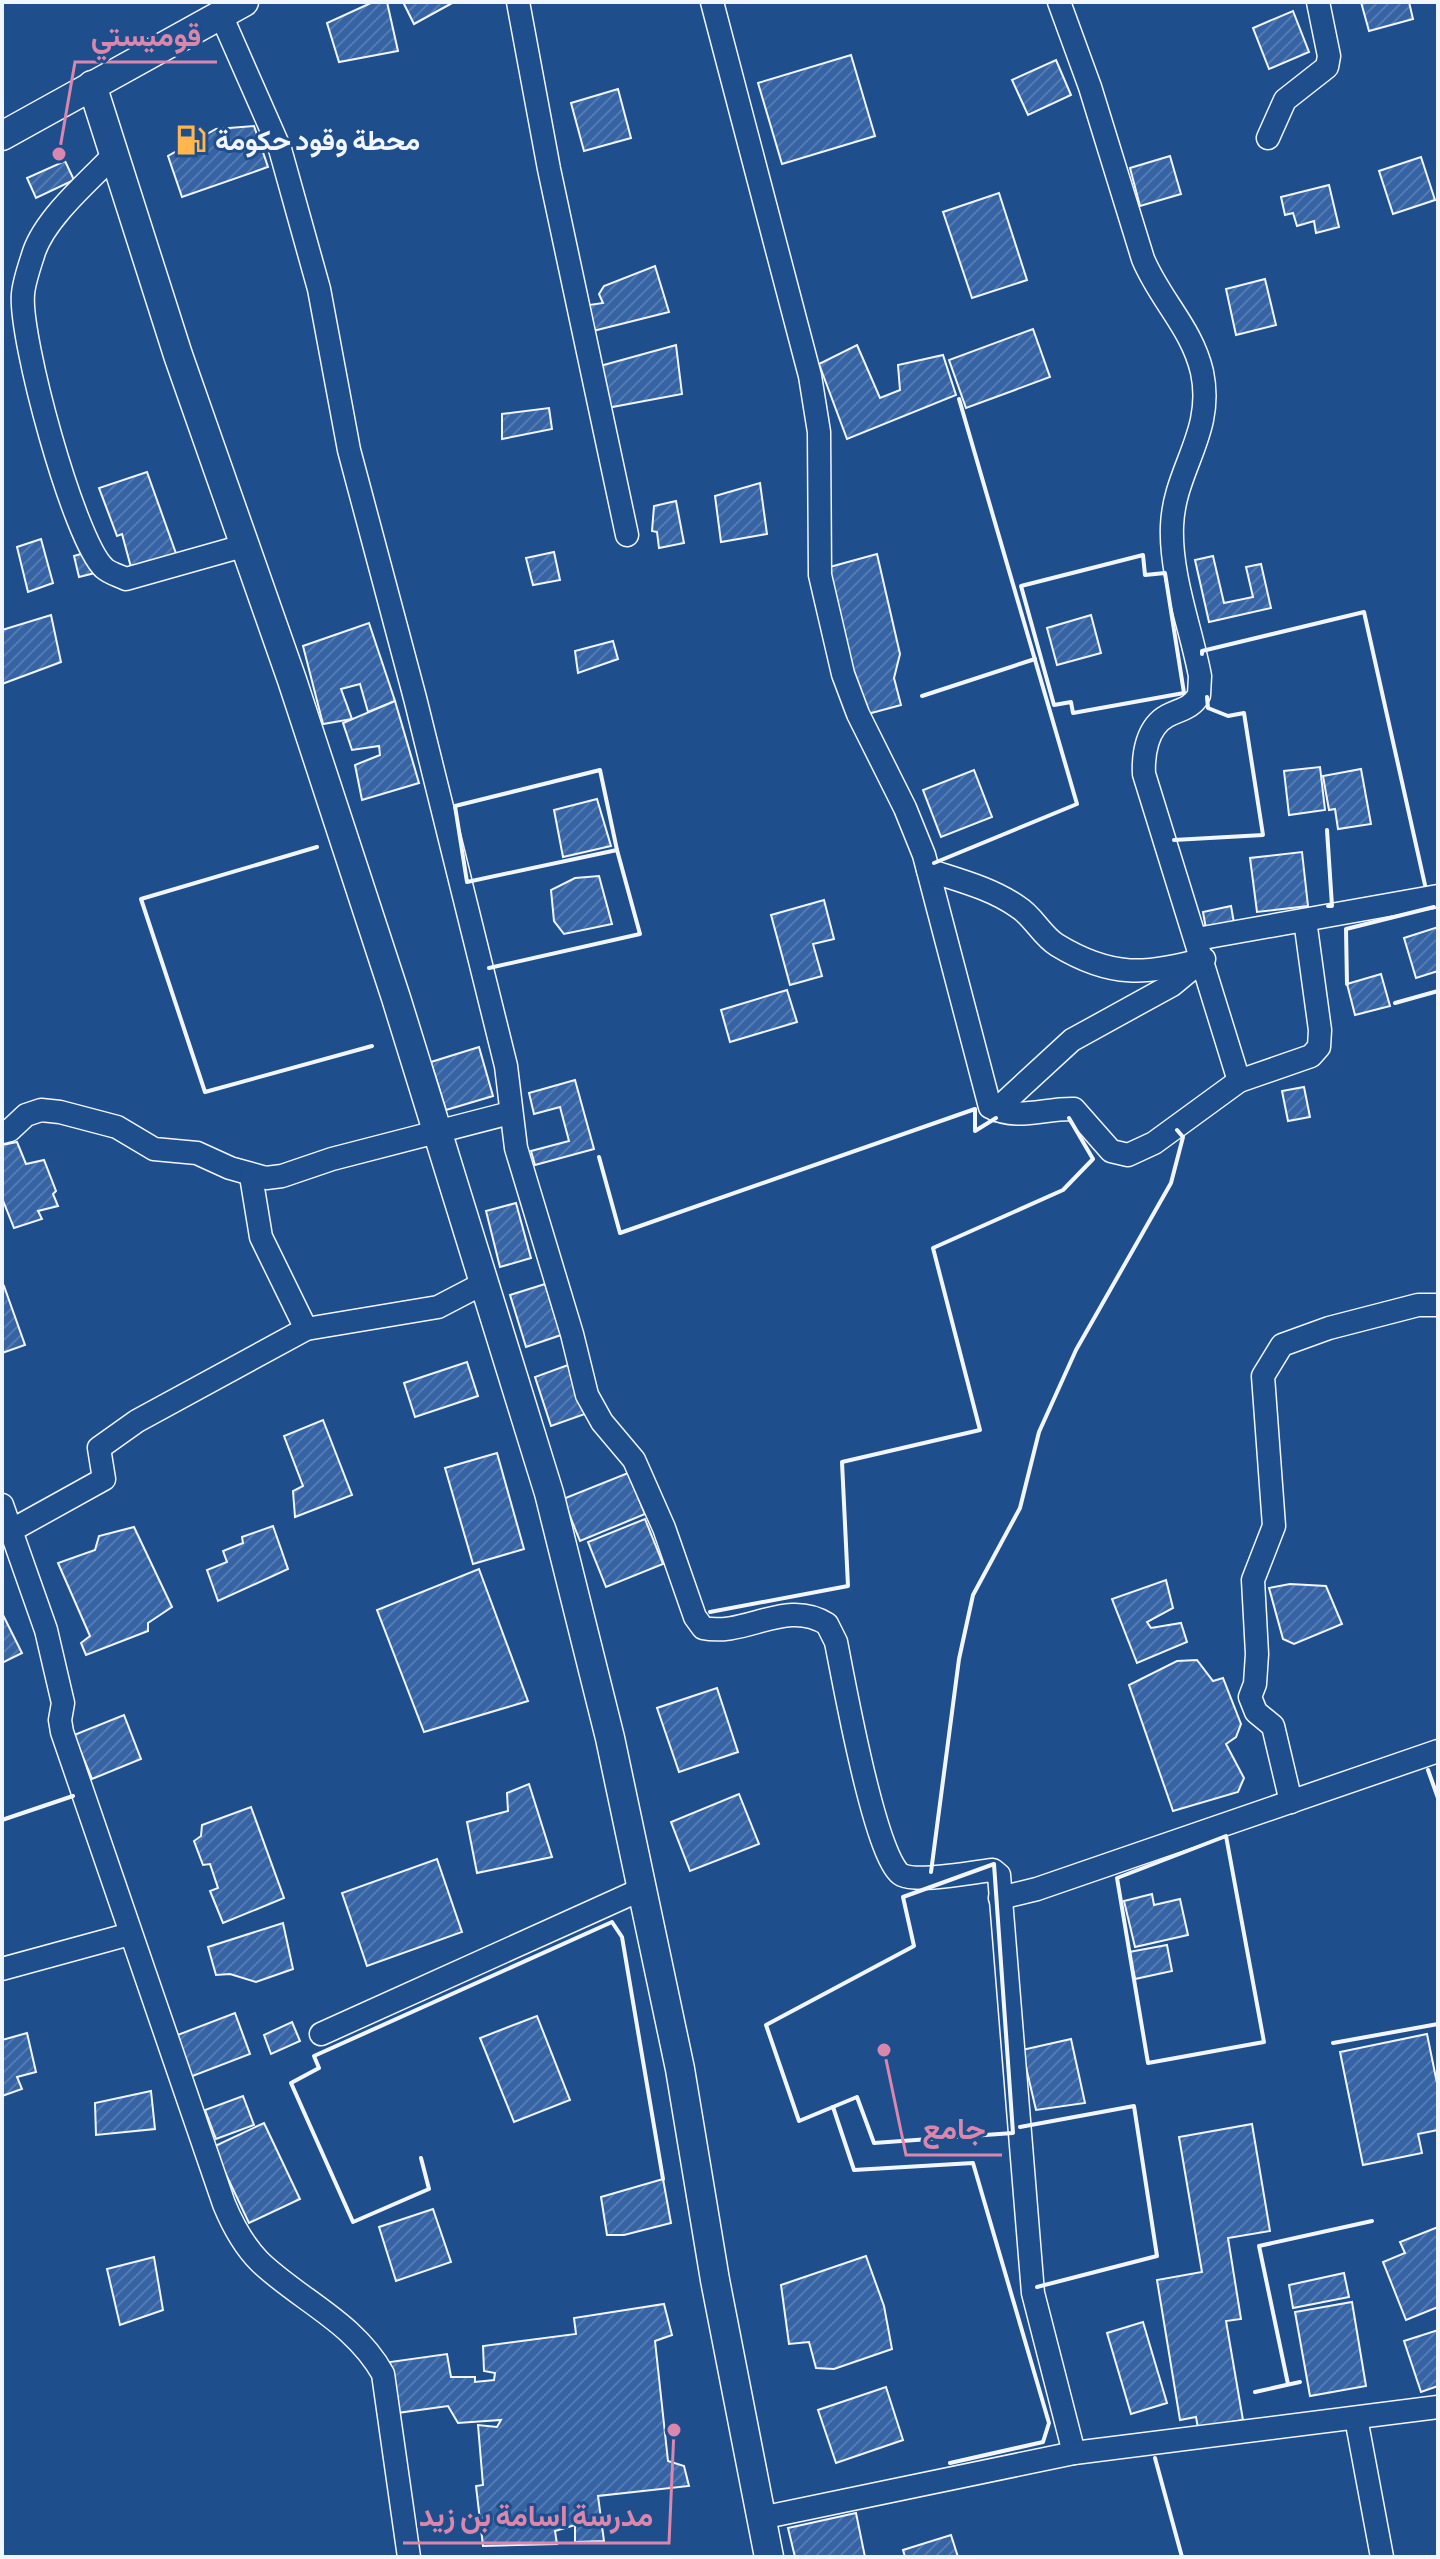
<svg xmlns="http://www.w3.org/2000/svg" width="1440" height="2559" viewBox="0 0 1440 2559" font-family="'Alegreya Sans',Vazirmatn,sans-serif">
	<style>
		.building { fill: url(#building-hatch); stroke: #f2f6ff; stroke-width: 2 }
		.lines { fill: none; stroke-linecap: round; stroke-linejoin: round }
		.minor-casing { stroke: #f2f6ff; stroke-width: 25 }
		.tertiary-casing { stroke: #f2f6ff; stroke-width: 31 }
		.minor { stroke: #1f4e8c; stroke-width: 22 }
		.tertiary { stroke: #1f4e8c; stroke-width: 28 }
		.wall { stroke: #f2f6ff; stroke-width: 4 }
		.labels { text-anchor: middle; stroke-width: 6; stroke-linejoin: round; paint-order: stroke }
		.poi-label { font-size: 28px; font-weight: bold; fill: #f2f6ff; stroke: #1f4e8c; text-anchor: start }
		.leader { fill: none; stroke: #da87ad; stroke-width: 3 }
		.callout-dot { fill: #da87ad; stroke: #1f4e8c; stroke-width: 3 }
		.callout-label { font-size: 30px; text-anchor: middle; font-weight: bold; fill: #da87ad; stroke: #1f4e8c; stroke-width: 6; stroke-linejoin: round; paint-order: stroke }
	</style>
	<defs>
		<pattern id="building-hatch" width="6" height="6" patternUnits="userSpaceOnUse" patternTransform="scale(2)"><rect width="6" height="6" fill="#3563a3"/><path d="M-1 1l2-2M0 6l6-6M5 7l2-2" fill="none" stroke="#537ab1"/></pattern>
	</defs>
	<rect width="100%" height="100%" fill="#1f4e8c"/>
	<g class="building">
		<polygon points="373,2 387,2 398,51 339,62 327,23"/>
		<polygon points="403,2 454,2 414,24"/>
		<polygon points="1361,2 1409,2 1413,19 1369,31"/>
		<polygon points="1293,11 1309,52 1269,69 1253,28"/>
		<polygon points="851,55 875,136 782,164 758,83"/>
		<polygon points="1056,60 1071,95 1028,115 1012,80"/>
		<polygon points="618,89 631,138 584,151 571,103"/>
		<polygon points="254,126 268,167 182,197 168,156 216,129"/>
		<polygon points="1170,156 1181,194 1140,206 1130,168"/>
		<polygon points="1421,157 1435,200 1393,214 1379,171"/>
		<polygon points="65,161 74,180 36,198 27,178"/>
		<polygon points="1329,185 1339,227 1316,233 1314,221 1297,226 1293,213 1285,215 1281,197"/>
		<polygon points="999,193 1027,280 972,298 943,212"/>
		<polygon points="655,266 669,312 593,331 589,305 603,303 599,294 604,286"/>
		<polygon points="1265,279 1276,325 1236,335 1226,289"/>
		<polygon points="1033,329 1050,377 966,408 949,360"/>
		<polygon points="676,345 682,394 607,408 600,366"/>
		<polygon points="857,345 880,398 900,390 898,365 943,355 956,395 847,439 819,364"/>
		<polygon points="549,408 552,429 502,439 502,414"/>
		<polygon points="147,472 178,559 132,571 122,534 117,536 99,488"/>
		<polygon points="760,483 767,534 721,542 715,496"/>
		<polygon points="676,501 684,543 659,548 657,532 652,531 654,506"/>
		<polygon points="41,539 53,583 28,592 17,547"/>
		<polygon points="91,551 95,573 79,577 74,556"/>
		<polygon points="554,552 560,580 533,585 526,558"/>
		<polygon points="877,554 900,654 894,678 901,705 864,715 826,568"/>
		<polygon points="1213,556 1224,603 1253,597 1246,567 1261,564 1271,608 1209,622 1195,560"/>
		<polygon points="51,615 61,662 2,684 2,630"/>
		<polygon points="1091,615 1101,653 1057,665 1047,628"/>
		<polygon points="369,623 395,701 368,712 360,684 341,689 352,719 323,724 303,646"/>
		<polygon points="613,641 618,659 578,673 575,651"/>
		<polygon points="395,701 419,783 362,800 355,765 380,755 379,746 352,750 343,723"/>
		<polygon points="1320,767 1325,810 1289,815 1284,771"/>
		<polygon points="1361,769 1371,824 1338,829 1335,809 1329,810 1323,776"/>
		<polygon points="974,770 992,817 941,837 923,790"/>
		<polygon points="597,799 611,846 563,857 554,810"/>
		<polygon points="1302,852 1308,906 1257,912 1250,858"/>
		<polygon points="599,876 612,924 564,934 554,921 551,890 575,878"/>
		<polygon points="824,900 834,939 813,944 822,976 790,985 771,915"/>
		<polygon points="1231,906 1234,923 1206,929 1203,912"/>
		<polygon points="1438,927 1438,971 1416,978 1404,938"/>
		<polygon points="1381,974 1390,1006 1355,1015 1347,984"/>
		<polygon points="787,990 797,1022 730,1042 721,1010"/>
		<polygon points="479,1047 493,1096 446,1110 431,1062"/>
		<polygon points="575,1080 594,1149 535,1165 531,1151 569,1141 560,1107 534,1114 529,1093"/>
		<polygon points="1304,1087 1310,1117 1288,1121 1282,1091"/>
		<polygon points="17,1142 26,1164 44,1160 56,1191 53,1194 58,1206 38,1211 42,1219 14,1228 2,1198 2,1145"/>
		<polygon points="516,1203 531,1258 500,1267 486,1211"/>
		<polygon points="545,1284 561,1335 526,1347 510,1295"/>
		<polygon points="4,1286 25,1345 2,1353 2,1287"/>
		<polygon points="467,1362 478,1396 415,1417 404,1383"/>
		<polygon points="568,1365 585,1414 551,1426 535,1377"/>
		<polygon points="323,1420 352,1495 295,1517 293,1491 303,1486 284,1436"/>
		<polygon points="497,1453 524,1549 473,1564 445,1468"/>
		<polygon points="628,1473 645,1514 580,1541 563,1499"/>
		<polygon points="645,1519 663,1564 606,1587 588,1542"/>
		<polygon points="273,1526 288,1569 218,1601 207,1570 227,1562 223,1551 243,1543 242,1537"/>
		<polygon points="134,1527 172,1607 148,1623 148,1631 86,1655 81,1643 90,1636 58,1563 95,1550 99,1536"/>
		<polygon points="479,1569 528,1701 424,1732 377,1610"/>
		<polygon points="1166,1580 1173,1608 1147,1622 1151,1628 1181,1623 1187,1642 1137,1663 1112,1599"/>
		<polygon points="1290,1584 1326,1586 1342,1624 1294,1644 1283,1639 1269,1588"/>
		<polygon points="2,1613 22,1653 2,1663"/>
		<polygon points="1197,1660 1213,1681 1223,1678 1241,1724 1236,1737 1226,1744 1244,1778 1238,1792 1173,1811 1129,1685 1177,1661"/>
		<polygon points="717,1688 738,1752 679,1772 657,1708"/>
		<polygon points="124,1715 141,1759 92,1779 74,1735"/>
		<polygon points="529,1784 552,1857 477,1873 467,1822 508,1811 507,1793"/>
		<polygon points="739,1794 759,1844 690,1871 671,1822"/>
		<polygon points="251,1807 284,1898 223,1923 210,1891 218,1888 210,1864 203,1865 194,1841 201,1836 202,1825"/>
		<polygon points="437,1859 462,1932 367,1966 342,1893"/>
		<polygon points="1152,1894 1154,1905 1180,1899 1188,1935 1135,1947 1124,1901"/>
		<polygon points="283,1923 293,1969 256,1982 230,1974 216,1975 208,1947"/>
		<polygon points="1167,1945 1172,1971 1135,1979 1129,1952"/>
		<polygon points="235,2013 250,2054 190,2077 175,2036"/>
		<polygon points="537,2016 570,2100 514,2122 480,2038"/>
		<polygon points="292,2022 300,2041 271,2054 264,2035"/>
		<polygon points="27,2033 36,2072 17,2077 22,2089 2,2096 2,2040"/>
		<polygon points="1427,2034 1438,2088 1438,2130 1418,2134 1422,2153 1363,2165 1340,2052"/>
		<polygon points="1071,2039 1085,2103 1036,2110 1022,2050"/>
		<polygon points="151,2091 155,2129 96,2135 95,2103"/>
		<polygon points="243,2096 254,2125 216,2139 205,2110"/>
		<polygon points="264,2123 300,2199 249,2223 213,2147"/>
		<polygon points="1252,2124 1270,2231 1228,2238 1241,2319 1226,2321 1243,2420 1198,2428 1196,2417 1180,2420 1157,2280 1202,2272 1179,2137"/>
		<polygon points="663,2179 671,2223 624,2235 607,2235 601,2197"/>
		<polygon points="433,2209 451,2262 396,2281 379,2227"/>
		<polygon points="1438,2227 1438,2307 1406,2320 1383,2262 1405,2253 1400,2242"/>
		<polygon points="866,2256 884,2306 892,2349 834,2369 816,2368 809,2342 789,2344 781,2285"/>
		<polygon points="154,2257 163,2310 120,2325 107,2269"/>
		<polygon points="1344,2273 1349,2297 1293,2308 1289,2285"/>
		<polygon points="1352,2302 1366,2386 1310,2396 1295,2312"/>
		<polygon points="664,2304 672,2335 655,2341 668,2461 684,2466 689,2486 598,2496 604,2541 575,2542 575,2525 555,2531 557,2544 483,2546 476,2486 483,2485 478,2425 497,2427 501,2420 458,2423 448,2406 397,2413 390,2362 447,2354 451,2377 475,2377 475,2382 494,2380 495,2373 484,2371 483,2346 576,2334 574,2318"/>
		<polygon points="1143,2322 1167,2403 1131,2414 1107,2333"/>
		<polygon points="1438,2330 1438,2386 1421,2392 1404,2341"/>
		<polygon points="886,2387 903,2440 836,2463 818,2410"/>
		<polygon points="856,2513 865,2557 795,2557 788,2528"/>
		<polygon points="951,2535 958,2557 905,2557 903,2550"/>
	</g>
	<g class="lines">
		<g class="minor-casing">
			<g id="minor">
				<polyline points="518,2 549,169 627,535"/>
				<path d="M 712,2 L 810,376 L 819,432 L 820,575 L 843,674 L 858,714 L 905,808 L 924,855 L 990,1107 C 1018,1121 1044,1108 1074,1109 L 1111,1151 L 1128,1155 L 1154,1143 L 1239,1081 L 1311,1056 L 1319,1047 L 1320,1030 L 1305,920"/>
				<path d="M 1059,2 L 1090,87 L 1143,259 C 1160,300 1192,328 1202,372 C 1215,433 1174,469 1172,526 C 1170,575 1191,628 1200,676 L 1199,695 C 1191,709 1180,709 1167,716 C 1147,727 1143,754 1144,774 L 1239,1081"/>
				<path d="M 221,15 L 280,149 L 319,289 L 349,450 L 415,698 L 506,1066 L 516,1148 L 572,1334 L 587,1395 L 602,1422 L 634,1460 L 664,1528 L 695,1617 L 703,1628 C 746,1637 786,1598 827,1624 L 836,1642 C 843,1677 876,1863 902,1875 C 920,1883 972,1872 993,1870 L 999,1875 L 1033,2293 L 1074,2453"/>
				<polyline points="1268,138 1285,100 1327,67 1329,56 1318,2"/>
				<path d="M 116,153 C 90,180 46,217 34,252 C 30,265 24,281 23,294 C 19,338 74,540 104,568 C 109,573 120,576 126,579 L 243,546"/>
				<path d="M 928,870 C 958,880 991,888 1018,907 C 1033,916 1042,936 1057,945 C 1111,978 1147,975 1204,959"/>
				<polyline points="1197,939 1438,896"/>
				<polyline points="996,1110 1072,1040 1172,985 1195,966"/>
				<polyline points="2,1132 10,1130 26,1115 41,1110 60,1112 117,1127 154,1149 197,1153 230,1168 266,1178 282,1176 332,1159 510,1113"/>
				<polyline points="251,1176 261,1237 306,1329"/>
				<path d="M 2,1505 L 46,1630 L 63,1703 L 60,1720 L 62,1732 L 224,2204 C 233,2226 243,2245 260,2262 C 301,2301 354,2322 383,2374 L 409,2557"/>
				<polyline points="12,1530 104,1479 99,1448 137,1421 306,1329 438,1307 484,1283"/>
				<polyline points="1291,1802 1273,1726 1256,1712 1250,1697 1255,1684 1257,1654 1253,1580 1274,1526 1263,1376 1282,1345 1329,1328 1418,1305 1438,1305"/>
				<polyline points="1000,1898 1037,1889 1438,1751"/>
				<polyline points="2,1969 130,1934"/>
				<polyline points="321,2034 642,1889"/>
				<polyline points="1356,2418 1382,2557"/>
				<polyline points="761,2518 1074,2453 1438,2407"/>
			</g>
		</g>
		<g class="tertiary-casing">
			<g id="tertiary">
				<polyline points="92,85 178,355 292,680 396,998 549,1493 610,1738 680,2069 715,2280 769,2557"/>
				<polyline points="2,136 244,2"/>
			</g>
		</g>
		<use href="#minor" class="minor"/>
		<use href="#tertiary" class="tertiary"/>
		<g class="wall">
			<polygon points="1143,555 1145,575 1165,573 1184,693 1073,713 1071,702 1054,705 1021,586"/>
			<polyline points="1202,654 1202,651 1364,612 1425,885"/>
			<polyline points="922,696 1035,659"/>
			<polygon points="600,770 617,850 467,882 455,806"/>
			<polyline points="1327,830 1332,906 1328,906"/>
			<polyline points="1174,840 1263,835 1244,713 1228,716 1208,708 1207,697"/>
			<polyline points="317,847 141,899 205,1092 372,1046"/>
			<polyline points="934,863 1077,804 959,399"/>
			<polyline points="489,968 640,934 617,850"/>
			<polyline points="1347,984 1346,929 1434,907"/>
			<polyline points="1395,1003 1438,991"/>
			<polyline points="599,1157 620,1233 975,1109 975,1131 996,1118"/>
			<polyline points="710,1612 848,1586 842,1462 980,1430 933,1248 1063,1190 1093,1159 1069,1118"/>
			<polyline points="1428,1770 1438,1798"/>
			<polyline points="2,1820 73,1796"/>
			<polygon points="1226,1836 1264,2042 1148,2063 1117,1878"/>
			<polygon points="994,1864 1013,2133 874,2143 857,2097 799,2121 766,2025 914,1946 903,1897"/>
			<polyline points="931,1872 959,1659 973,1595 1020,1508 1039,1432 1076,1350 1171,1183 1183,1137 1177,1130"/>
			<polyline points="1333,2043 1438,2024"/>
			<polyline points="833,2107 854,2170 973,2163 1049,2423 1043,2442 950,2463"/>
			<polyline points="1020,2127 1134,2106 1157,2256 1037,2287"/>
			<polyline points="421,2158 429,2189 353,2222 291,2083 319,2068 314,2056 612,1922 622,1937 663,2179"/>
			<polyline points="1288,2384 1259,2246 1372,2221"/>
			<polyline points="1255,2392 1300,2382"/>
			<polyline points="1155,2458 1182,2557"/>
		</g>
	</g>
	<defs>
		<g id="fuel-bare" transform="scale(2.4)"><path d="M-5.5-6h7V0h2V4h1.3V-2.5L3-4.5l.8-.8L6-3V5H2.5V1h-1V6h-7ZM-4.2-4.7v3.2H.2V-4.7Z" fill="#ffb74d" stroke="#1f4e8c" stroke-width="2.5" paint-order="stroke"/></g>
	</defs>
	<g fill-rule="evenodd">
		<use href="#fuel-bare" x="191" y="140"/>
	</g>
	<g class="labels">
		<g class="poi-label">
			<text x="215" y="150">محطة وقود حكومة</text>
		</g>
	</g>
	<path class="leader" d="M59 154L75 62H217M884 2050L906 2155H1002M674 2430L669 2543H403"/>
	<g class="callout-dot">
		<circle cx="59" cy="154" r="8"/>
		<circle cx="884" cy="2050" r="8"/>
		<circle cx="674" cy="2430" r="8"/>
	</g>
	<g class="callout-label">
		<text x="146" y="46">قوميستي</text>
		<text x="954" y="2139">جامع</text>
		<text x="536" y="2526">مدرسة اسامة بن زيد</text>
	</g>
	<rect width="1440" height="2559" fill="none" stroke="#f2f6ff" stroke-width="8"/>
</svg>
